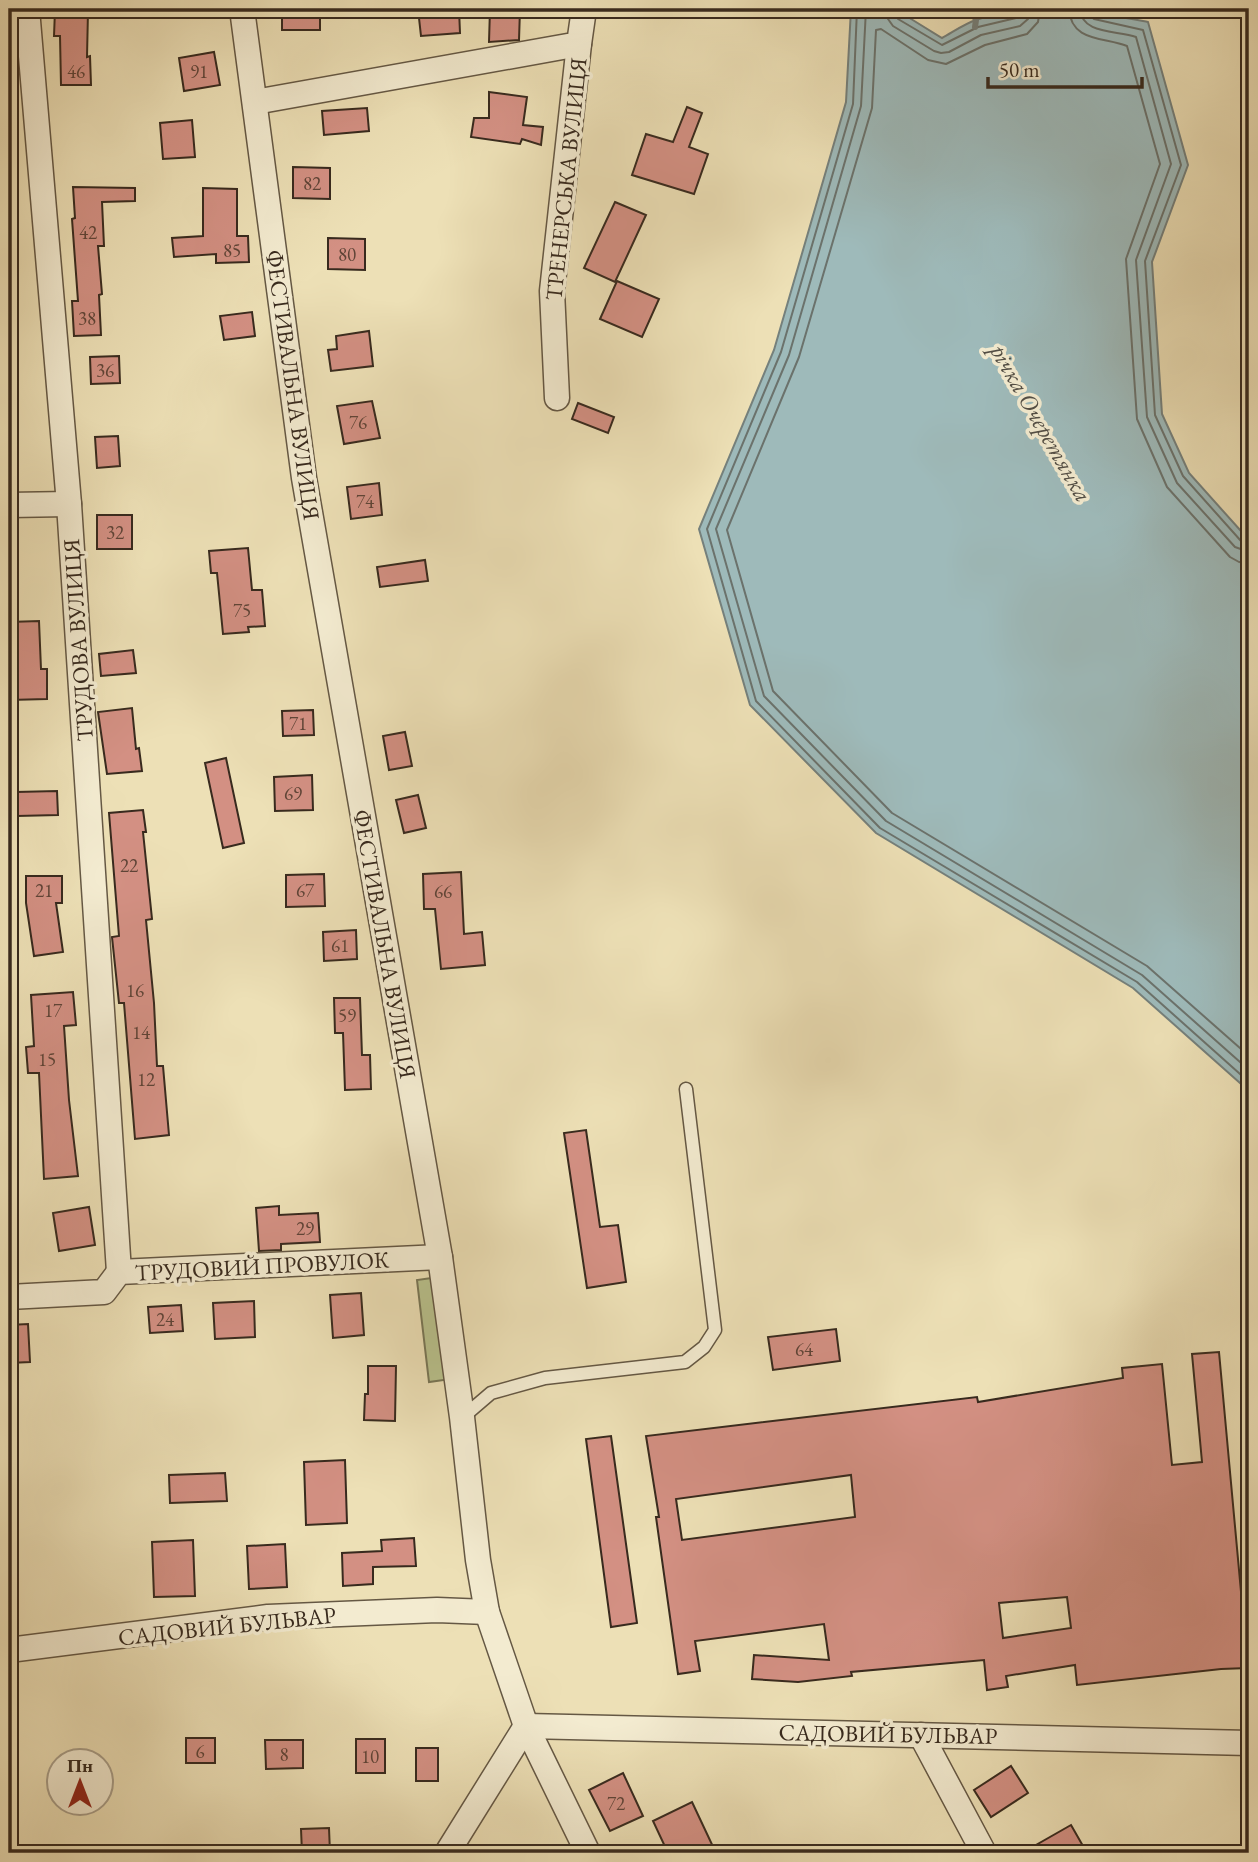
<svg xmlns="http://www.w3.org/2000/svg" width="1258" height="1862" viewBox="0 0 1258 1862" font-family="'EB Garamond',serif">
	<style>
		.green { fill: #b9c28d; stroke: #787656; stroke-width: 2 }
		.water { fill: #9ebaba; stroke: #75807c; stroke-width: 2 }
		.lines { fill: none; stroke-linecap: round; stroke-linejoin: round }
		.shore { stroke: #6b726c; stroke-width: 2 }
		.stream { stroke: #75807c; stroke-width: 6 }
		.building { fill: #d39083; stroke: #382a1e; stroke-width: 2; fill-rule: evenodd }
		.lane-casing { stroke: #655844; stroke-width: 15 }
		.street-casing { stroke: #655844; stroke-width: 27 }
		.lane { stroke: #f3ebd0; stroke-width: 12 }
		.street { stroke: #f3ebd0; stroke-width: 24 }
		.labels { text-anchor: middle; stroke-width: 7; stroke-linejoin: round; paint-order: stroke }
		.number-label { font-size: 19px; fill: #5f4437 }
		.street-label { font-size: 23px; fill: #382a1e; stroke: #f3ebd0 }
		.water-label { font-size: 24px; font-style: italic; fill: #524e45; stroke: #f3ebd0 }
	</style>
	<rect width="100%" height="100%" fill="#ede0b6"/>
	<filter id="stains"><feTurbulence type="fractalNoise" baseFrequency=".00286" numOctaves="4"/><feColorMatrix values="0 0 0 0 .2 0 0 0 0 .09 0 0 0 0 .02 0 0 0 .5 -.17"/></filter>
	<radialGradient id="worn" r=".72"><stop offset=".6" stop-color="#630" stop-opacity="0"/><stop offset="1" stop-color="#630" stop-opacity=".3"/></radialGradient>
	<polygon class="green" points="439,1277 451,1379 429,1382 417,1280"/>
	<path class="water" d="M 851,9 L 902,9 L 903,14 L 942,38 C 953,32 964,24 976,20 C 1035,0 1089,11 1148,22 L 1188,165 L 1152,262 L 1162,414 L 1189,473 L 1249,540 L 1249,1091 L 1133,988 L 876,833 L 750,705 L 699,529 L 774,350 L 846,102 Z"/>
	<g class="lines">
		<g class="shore">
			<polyline points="857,9 853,104 781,352 707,529 756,701 880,828 1137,982 1249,1082"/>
			<polyline points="866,9 861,106 789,355 716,529 764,696 886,821 1142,975 1249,1070"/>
			<polyline points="886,9 888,19 893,26 934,51 941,53 949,52 981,35 1020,26 1028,19 1030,9"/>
			<polyline points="895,9 898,19 942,45 978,27 1016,18 1020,14 1021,9"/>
			<polyline points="1040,9 1038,22 1027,34 985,45 946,64 928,60 881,29 876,30 872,108 799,357 727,530 773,691 892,813 1147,966 1249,1056"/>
			<path d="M 1069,9 C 1071,42 1104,37 1127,46 L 1160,164 L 1126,259 L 1137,419 L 1167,487 L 1230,557 L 1239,562 L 1249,563"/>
			<path d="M 1080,9 C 1082,35 1117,30 1136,37 L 1171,164 L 1136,260 L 1147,417 L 1177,483 L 1235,547 L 1249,552"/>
			<polyline points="1089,9 1090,15 1094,19 1143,30 1181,165 1145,261 1155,415 1183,476 1241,541 1249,544"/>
		</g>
		<polyline class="stream" points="971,9 976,20 975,27"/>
	</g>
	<g class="building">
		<rect x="282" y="9" width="38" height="21"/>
		<polygon points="418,9 459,9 460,33 421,36"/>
		<polygon points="490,9 520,9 519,40 489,42"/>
		<polygon points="55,10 88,11 87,57 90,56 91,85 61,85 60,36 54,36"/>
		<polygon points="214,52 220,85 184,91 179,58"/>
		<polygon points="489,92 527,97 523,125 543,127 541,145 522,139 520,144 471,137 474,118 489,118"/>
		<polygon points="687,107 702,113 689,147 708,154 694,194 632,175 646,134 673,142"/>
		<polygon points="367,108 369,131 324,135 322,111"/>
		<polygon points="192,120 195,157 163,159 160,123"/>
		<polygon points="293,167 330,168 330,199 293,198"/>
		<polygon points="73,187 135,188 135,201 102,202 104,246 98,246 102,294 99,295 101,335 74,336 72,301 78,301 72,219 75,218"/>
		<polygon points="203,188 237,189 237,236 248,236 249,262 216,263 216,254 174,257 172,238 203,236"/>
		<polygon points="615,202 646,215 615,282 584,268"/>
		<polygon points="328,238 365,239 365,270 328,269"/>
		<polygon points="617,281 659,299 642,337 600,319"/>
		<polygon points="252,312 255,336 224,340 220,316"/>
		<polygon points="369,331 373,366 331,371 328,350 337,349 336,336"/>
		<polygon points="119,356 120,383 91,384 90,357"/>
		<polygon points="372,401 380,438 344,444 337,406"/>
		<polygon points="578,403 614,417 608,433 572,419"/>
		<polygon points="118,436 120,466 97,468 95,437"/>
		<polygon points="379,483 382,515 351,519 347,487"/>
		<rect x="97" y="515" width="35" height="34"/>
		<polygon points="248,548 252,590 262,590 265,626 248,627 249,632 223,634 217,573 211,573 209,551"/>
		<polygon points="425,560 428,581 380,587 377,567"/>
		<polygon points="39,621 41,669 47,669 47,699 9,700 9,622"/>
		<polygon points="133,650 136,673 101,676 99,654"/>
		<polygon points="132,708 136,749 139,748 142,771 107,774 98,712"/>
		<polygon points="313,710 314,735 283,736 282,711"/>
		<polygon points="405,732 412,766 389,770 383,736"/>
		<polygon points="226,758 244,843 223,848 205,763"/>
		<polygon points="312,775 313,810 275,811 274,777"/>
		<polygon points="57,791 58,815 17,816 16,792"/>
		<polygon points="418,795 426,828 404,833 396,800"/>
		<polygon points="143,810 146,832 143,832 152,919 146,920 154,1003 157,1066 163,1066 169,1135 135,1139 124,1003 119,1003 112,937 119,936 109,813"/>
		<polygon points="461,872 464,934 482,932 485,965 441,969 435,909 424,909 423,874"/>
		<polygon points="324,874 325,906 286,907 286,875"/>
		<polygon points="26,876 62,876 62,903 56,903 63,952 34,956 26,903"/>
		<polygon points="356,930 357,959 324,961 323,932"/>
		<polygon points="73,992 76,1025 64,1026 69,1100 78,1176 44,1179 39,1073 28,1073 26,1047 34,1046 31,995"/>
		<polygon points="334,998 360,998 362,1055 370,1055 371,1089 345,1090 343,1033 335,1033"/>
		<polygon points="586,1130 600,1227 618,1225 626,1282 587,1288 564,1133"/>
		<polygon points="279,1206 279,1215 318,1213 320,1242 281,1244 281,1250 259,1251 256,1208"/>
		<polygon points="89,1207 95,1245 59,1251 53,1213"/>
		<polygon points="361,1293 364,1335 333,1338 330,1295"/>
		<polygon points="254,1301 255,1337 215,1339 213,1303"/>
		<polygon points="181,1305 183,1331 150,1333 148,1307"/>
		<polygon points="28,1324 30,1362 9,1363 9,1325"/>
		<polygon points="836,1329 840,1361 773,1370 768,1337"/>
		<path d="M 1219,1352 L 1248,1668 L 1221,1669 L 1077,1685 L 1075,1665 L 1006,1676 L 1008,1687 L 987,1690 L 984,1660 L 851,1672 L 852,1676 L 798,1682 L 752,1679 L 754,1655 L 829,1660 L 824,1624 L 695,1641 L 700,1671 L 678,1674 L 656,1517 L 659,1517 L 646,1436 L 977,1397 L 978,1402 L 1123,1378 L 1122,1368 L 1162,1364 L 1172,1465 L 1202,1462 L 1192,1354 ZM 851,1475 L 855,1517 L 682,1540 L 676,1499 ZM 1067,1597 L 1071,1628 L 1003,1638 L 999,1603 Z"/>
		<polygon points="368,1366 396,1366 395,1421 364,1420 365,1394 368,1394"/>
		<polygon points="611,1436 637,1623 611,1627 586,1439"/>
		<polygon points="345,1460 347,1523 306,1525 304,1462"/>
		<polygon points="225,1473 227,1501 170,1503 169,1475"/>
		<polygon points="414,1538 416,1566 373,1567 373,1584 343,1586 342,1553 382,1551 381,1540"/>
		<polygon points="193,1540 195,1596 154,1597 152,1542"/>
		<polygon points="285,1544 287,1587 249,1589 247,1546"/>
		<rect x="186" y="1738" width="29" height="25"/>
		<rect x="356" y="1739" width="29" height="34"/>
		<polygon points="265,1740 303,1740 303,1768 266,1769"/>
		<rect x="416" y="1748" width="22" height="33"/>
		<polygon points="1011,1766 1028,1793 991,1817 974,1790"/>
		<polygon points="623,1773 643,1816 610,1831 589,1790"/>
		<polygon points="692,1802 716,1853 668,1853 653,1821"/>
		<polygon points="1071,1825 1087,1853 1022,1853"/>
		<polygon points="329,1828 330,1853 302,1853 301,1829"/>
	</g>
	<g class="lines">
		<g class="lane-casing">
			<polyline id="lane" points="463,1417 491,1393 545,1378 685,1362 704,1347 715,1330 686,1089"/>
		</g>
		<g class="street-casing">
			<g id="street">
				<polyline points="27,9 69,504 119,1272"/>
				<polyline points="242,9 304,478 440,1257 462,1417 478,1560 487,1612 526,1726 588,1853"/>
				<polyline points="255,102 579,44 584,9"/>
				<polyline points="557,398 552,291 579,44"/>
				<polyline points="9,505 69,504"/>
				<polyline points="9,1297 104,1292 119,1272 440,1257"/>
				<polyline points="9,1650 268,1617 437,1610 487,1612"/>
				<polyline points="526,1726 1249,1743"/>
				<polyline points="921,1735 984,1853"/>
				<polyline points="447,1853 526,1726"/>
			</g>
		</g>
		<use href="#lane" class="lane"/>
		<use href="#street" class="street"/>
	</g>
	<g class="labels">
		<g class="number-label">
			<text x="76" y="78">46</text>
			<text x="199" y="78">91</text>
			<text x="312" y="190">82</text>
			<text x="88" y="239">42</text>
			<text x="232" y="257">85</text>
			<text x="347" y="261">80</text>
			<text x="87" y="325">38</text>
			<text x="105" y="377">36</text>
			<text x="358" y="429">76</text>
			<text x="365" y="508">74</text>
			<text x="115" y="539">32</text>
			<text x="242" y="617">75</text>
			<text x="298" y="730">71</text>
			<text x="293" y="800">69</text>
			<text x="129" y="872">22</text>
			<text x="44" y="897">21</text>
			<text x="305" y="897">67</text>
			<text x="443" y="898">66</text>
			<text x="340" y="952">61</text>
			<text x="135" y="997">16</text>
			<text x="53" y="1017">17</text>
			<text x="347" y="1022">59</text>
			<text x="141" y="1039">14</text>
			<text x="47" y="1066">15</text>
			<text x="146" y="1086">12</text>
			<text x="305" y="1235">29</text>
			<text x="165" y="1326">24</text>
			<text x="804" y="1356">64</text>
			<text x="200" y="1758">6</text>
			<text x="284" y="1761">8</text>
			<text x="370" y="1763">10</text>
			<text x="616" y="1810">72</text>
		</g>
		<g class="street-label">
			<text transform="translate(566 179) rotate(-84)" y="8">ТРЕНЕРСЬКА ВУЛИЦЯ</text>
			<text transform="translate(293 385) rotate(82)" y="8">ФЕСТИВАЛЬНА ВУЛИЦЯ</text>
			<text transform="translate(78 640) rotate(-94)" y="8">ТРУДОВА ВУЛИЦЯ</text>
			<text transform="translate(385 944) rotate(80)" y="8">ФЕСТИВАЛЬНА ВУЛИЦЯ</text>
			<text transform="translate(262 1266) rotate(-3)" y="8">ТРУДОВИЙ ПРОВУЛОК</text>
			<text transform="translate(227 1626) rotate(-6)" y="8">САДОВИЙ БУЛЬВАР</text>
			<text transform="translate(888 1734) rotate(1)" y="8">САДОВИЙ БУЛЬВАР</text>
		</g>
		<g class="water-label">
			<text transform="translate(1041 423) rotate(60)" y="8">річка Очеретянка</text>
		</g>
	</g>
	<rect width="1258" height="1862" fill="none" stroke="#ede0b6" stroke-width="35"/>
	<rect x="10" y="10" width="1237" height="1841" fill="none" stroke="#382a1e" stroke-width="3.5"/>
	<rect x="18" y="18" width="1223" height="1827" fill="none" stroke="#382a1e" stroke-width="2"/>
	<g transform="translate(80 1782)"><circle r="33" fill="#f3ebd0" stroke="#a89e89" stroke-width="2"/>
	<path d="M0-5L12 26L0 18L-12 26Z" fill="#8f2418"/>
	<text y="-10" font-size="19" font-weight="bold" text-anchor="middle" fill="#382a1e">Пн</text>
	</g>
	<path d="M988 77v10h154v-10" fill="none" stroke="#382a1e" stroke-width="3.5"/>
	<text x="999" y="77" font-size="21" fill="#382a1e" stroke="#f3ebd0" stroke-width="5" paint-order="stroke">50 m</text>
	<rect width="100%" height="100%" filter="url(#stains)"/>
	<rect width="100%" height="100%" fill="url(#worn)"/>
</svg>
